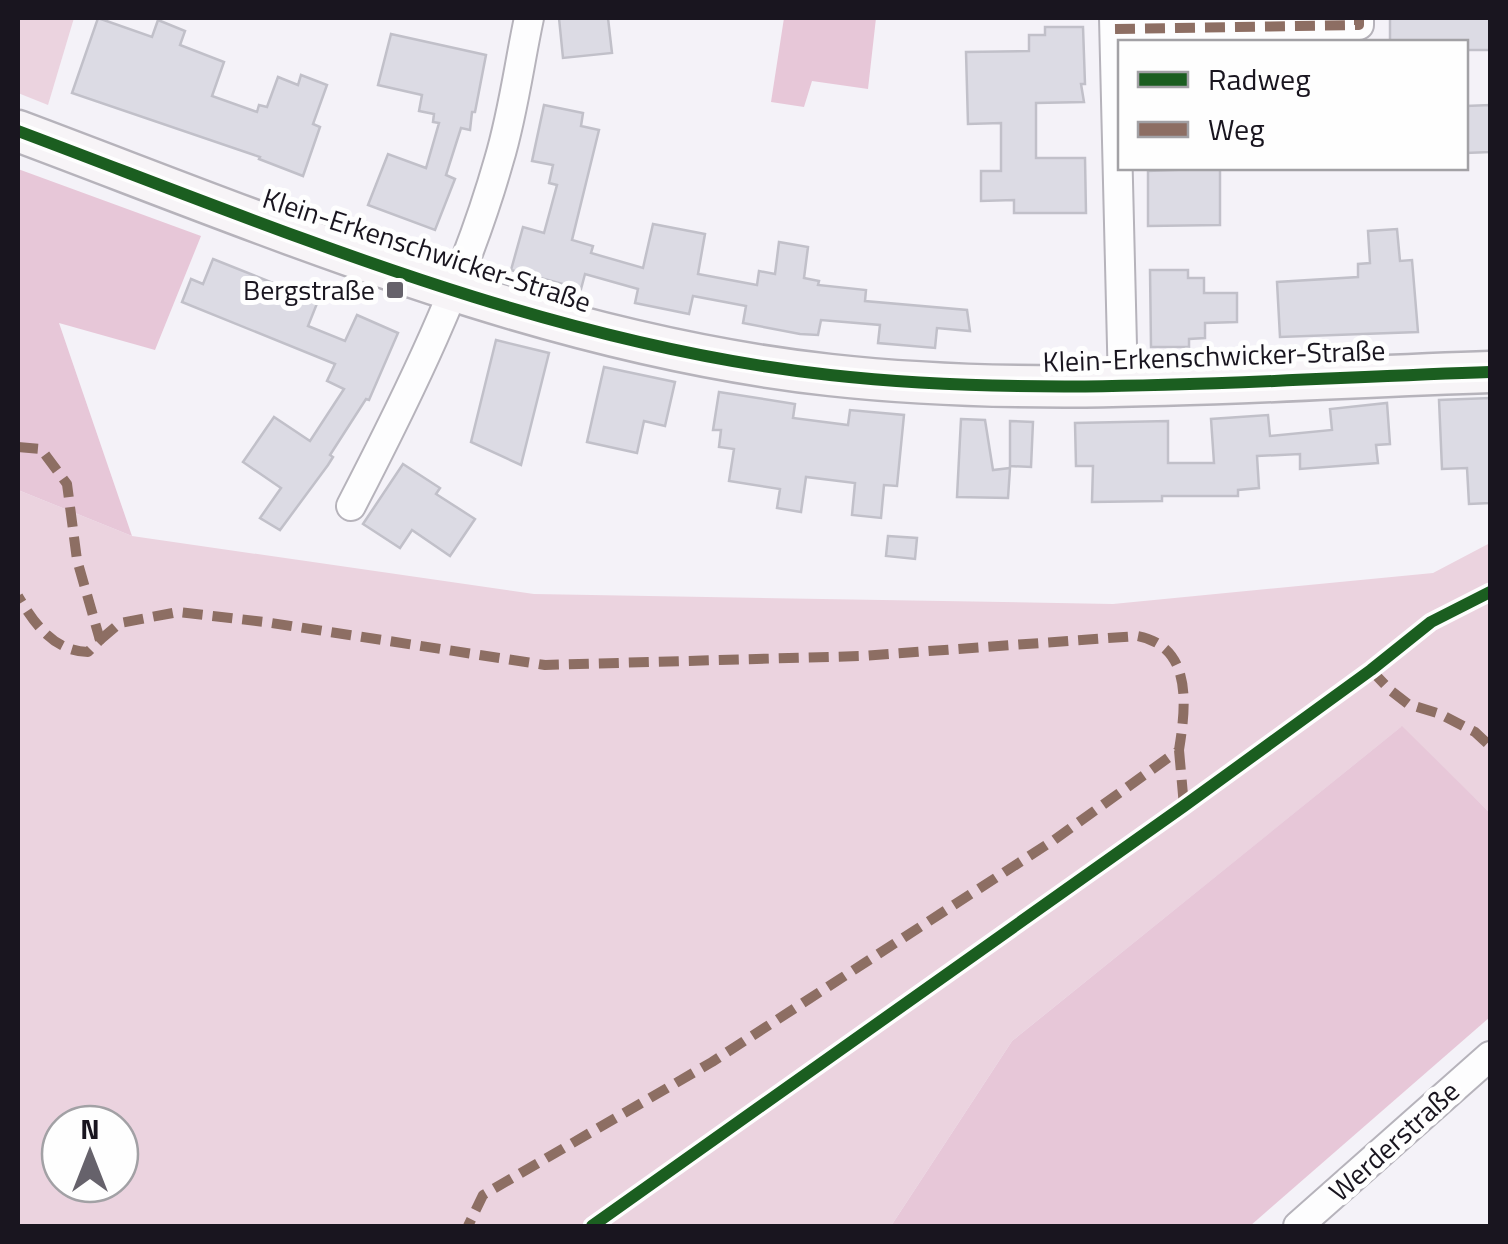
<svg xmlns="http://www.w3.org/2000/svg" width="1508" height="1244" viewBox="0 0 1508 1244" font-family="'Titillium Web',sans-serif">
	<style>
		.green { fill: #ebd3df; fill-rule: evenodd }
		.forest { fill: #e7c7d8 }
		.building { fill: #dcdbe4; stroke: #c1c0c9; stroke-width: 2.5 }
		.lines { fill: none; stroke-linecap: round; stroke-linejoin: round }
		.street-casing { stroke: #b6b3bb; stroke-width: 32 }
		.secondary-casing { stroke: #b6b3bb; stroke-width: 45 }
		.street { stroke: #fdfdfe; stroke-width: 28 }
		.secondary { stroke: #f7f4f7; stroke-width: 40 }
		.quiet { stroke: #8d6e63; stroke-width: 10; stroke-dasharray: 20 10; stroke-linecap: butt }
		.cycleway-casing { stroke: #fefefe; stroke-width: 19 }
		.cycleway { stroke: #1b5e20; stroke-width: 12 }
		.poi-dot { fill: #66626b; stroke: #fefefe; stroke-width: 4 }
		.labels { text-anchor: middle; stroke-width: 10; stroke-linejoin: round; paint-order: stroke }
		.street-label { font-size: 28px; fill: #19151f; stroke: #fefefe }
		.poi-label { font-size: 28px; fill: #19151f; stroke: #fefefe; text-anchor: end }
	</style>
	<rect width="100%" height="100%" fill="#f4f2f8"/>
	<g class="green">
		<polygon points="18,18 74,18 48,105 18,93"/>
		<path d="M 18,490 L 132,536 L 534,594 L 1113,604 L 1433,573 L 1490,543 L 1490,813 L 1401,727 L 1012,1041 L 891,1226 L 18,1226 ZM 60,1124 L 120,1124 L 120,1184 L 60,1184 Z"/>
	</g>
	<g class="forest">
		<polygon points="784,18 876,18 868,89 812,81 804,107 771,102"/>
		<polygon points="18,169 201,236 155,350 59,323 132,536 18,490"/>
		<polygon points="1402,726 1490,813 1490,1017 1250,1226 891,1226 1012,1041"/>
	</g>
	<g class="building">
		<polygon points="98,18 152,37 158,20 185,31 180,45 224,62 212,96 257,112 259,105 267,107 278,77 298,85 301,75 327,85 313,124 320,127 303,176 259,159 260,157 72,93"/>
		<polygon points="559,18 608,18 612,53 563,58"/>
		<polygon points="1390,18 1490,18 1490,50 1466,50 1466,42 1390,42"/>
		<polygon points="1045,27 1083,27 1085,84 1081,84 1084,102 1036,103 1036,158 1085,158 1086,213 1014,213 1014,200 981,201 981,171 1001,171 1001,123 968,124 966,52 1029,51 1029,35 1045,35"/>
		<polygon points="391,34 486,55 475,112 472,112 470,130 461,128 446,175 455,179 435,230 368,205 388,154 426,168 439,123 433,122 434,114 419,111 422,95 378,85"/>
		<polygon points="544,105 583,113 581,126 599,130 572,240 593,246 591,253 643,268 653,224 705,234 698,274 757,285 759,271 775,274 779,242 808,247 804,278 819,281 818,285 866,290 865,301 967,310 970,331 937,328 935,348 878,343 880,325 821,320 818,335 800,334 743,323 746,306 693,296 689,314 635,303 638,289 585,274 581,289 511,270 523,227 544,233 557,185 549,183 553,165 532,161"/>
		<polygon points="1490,105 1490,152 1466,153 1466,106"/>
		<polygon points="1220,168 1220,225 1148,226 1148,171"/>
		<polygon points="1397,229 1400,261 1412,260 1418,332 1280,337 1277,282 1358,277 1358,264 1370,263 1368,231"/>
		<polygon points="213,259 318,301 308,326 345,341 357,315 398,333 369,400 366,399 330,455 333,457 328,465 280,530 260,518 281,488 243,462 274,417 310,441 344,389 327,381 335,364 182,302 191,279 203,284"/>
		<polygon points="1150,270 1188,270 1188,278 1204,278 1204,293 1237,293 1237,322 1205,323 1205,338 1189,339 1189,347 1151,347"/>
		<polygon points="496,340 549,353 521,465 471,442"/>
		<polygon points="604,367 675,382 665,426 644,421 637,453 587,442"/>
		<polygon points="719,392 795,404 793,418 848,425 850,410 904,415 897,486 884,485 881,518 852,515 855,483 806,477 801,512 777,508 780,489 729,481 734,449 719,447 721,430 713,430"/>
		<polygon points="1490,398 1490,503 1469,504 1467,468 1442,469 1439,400"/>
		<polygon points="1387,403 1390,444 1376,445 1378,463 1300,469 1300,454 1257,456 1259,488 1238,490 1238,496 1162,496 1162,501 1092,502 1093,466 1076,466 1075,423 1168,421 1168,463 1214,463 1211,419 1268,415 1270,436 1332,430 1330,409"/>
		<polygon points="961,419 985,420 993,470 1010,468 1008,498 957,497"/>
		<polygon points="1010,421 1033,422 1031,467 1010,466"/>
		<polygon points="403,464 440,488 436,494 475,519 450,556 412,530 400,548 363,524"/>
		<polygon points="888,536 917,538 915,559 886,556"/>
	</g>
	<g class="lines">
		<g class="street-casing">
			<g id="street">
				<polyline points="1114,18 1123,387"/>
				<polyline points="1115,29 1359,25 1359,18"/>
				<path d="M 351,506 C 408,396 465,280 499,160 C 513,114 519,65 529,18"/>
				<polyline points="1298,1226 1490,1056"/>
			</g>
		</g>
		<g class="secondary-casing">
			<path id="secondary" d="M 18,131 C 282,230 547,344 830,375 C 1049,399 1271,379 1490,372"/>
		</g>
		<use href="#street" class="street"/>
		<use href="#secondary" class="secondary"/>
		<g class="quiet">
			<polyline points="1115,29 1359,25 1359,18"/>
			<path d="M 18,447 L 41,449 L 67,484 L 77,560 L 100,640 L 88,652 C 53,651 34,623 18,596"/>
			<path d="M 100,640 L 120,623 L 178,612 L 265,622 L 545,665 L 861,656 L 1137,636 C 1193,646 1186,706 1179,750 L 1054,840 L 712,1062 L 483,1195 L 468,1226"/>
			<polyline points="1371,670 1390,690 1408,704 1440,714 1475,732 1490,746"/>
			<polyline points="1179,750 1184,806"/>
		</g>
		<g class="cycleway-casing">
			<g id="cycleway">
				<path d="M 18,131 C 282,230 547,344 830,375 C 1049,399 1271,379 1490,372"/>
				<polyline points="592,1226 1184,806 1371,670 1431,622 1490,592"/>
			</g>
		</g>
		<use href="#cycleway" class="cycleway"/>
	</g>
	<rect class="poi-dot" x="385" y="280" width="20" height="20" rx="5"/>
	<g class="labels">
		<g class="street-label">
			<text transform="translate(427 250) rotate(18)" y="10">Klein-Erkenschwicker-Straße</text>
			<text transform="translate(1214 356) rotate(-2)" y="10">Klein-Erkenschwicker-Straße</text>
			<text transform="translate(1394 1141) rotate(-42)" y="10">Werderstraße</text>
		</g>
		<g class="poi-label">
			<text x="375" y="300">Bergstraße</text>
		</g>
	</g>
	<rect width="1508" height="1244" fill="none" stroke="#19151f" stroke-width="40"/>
	<rect x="1118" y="40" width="350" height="130" fill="#fefefe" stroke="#a2a1a5" stroke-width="2.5"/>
	<rect x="1138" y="72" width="50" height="15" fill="#1b5e20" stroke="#a2a1a5" stroke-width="2.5"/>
	<text x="1208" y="90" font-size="30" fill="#19151f">Radweg</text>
	<rect x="1138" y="122" width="50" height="15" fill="#8d6e63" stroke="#a2a1a5" stroke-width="2.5"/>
	<text x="1208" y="140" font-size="30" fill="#19151f">Weg</text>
	<g transform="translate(90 1154)"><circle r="48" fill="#fefefe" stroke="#a2a1a5" stroke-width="2.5"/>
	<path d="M0-8L18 38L0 25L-18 38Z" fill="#66626b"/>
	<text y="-15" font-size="28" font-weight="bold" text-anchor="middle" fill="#19151f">N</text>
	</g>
</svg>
